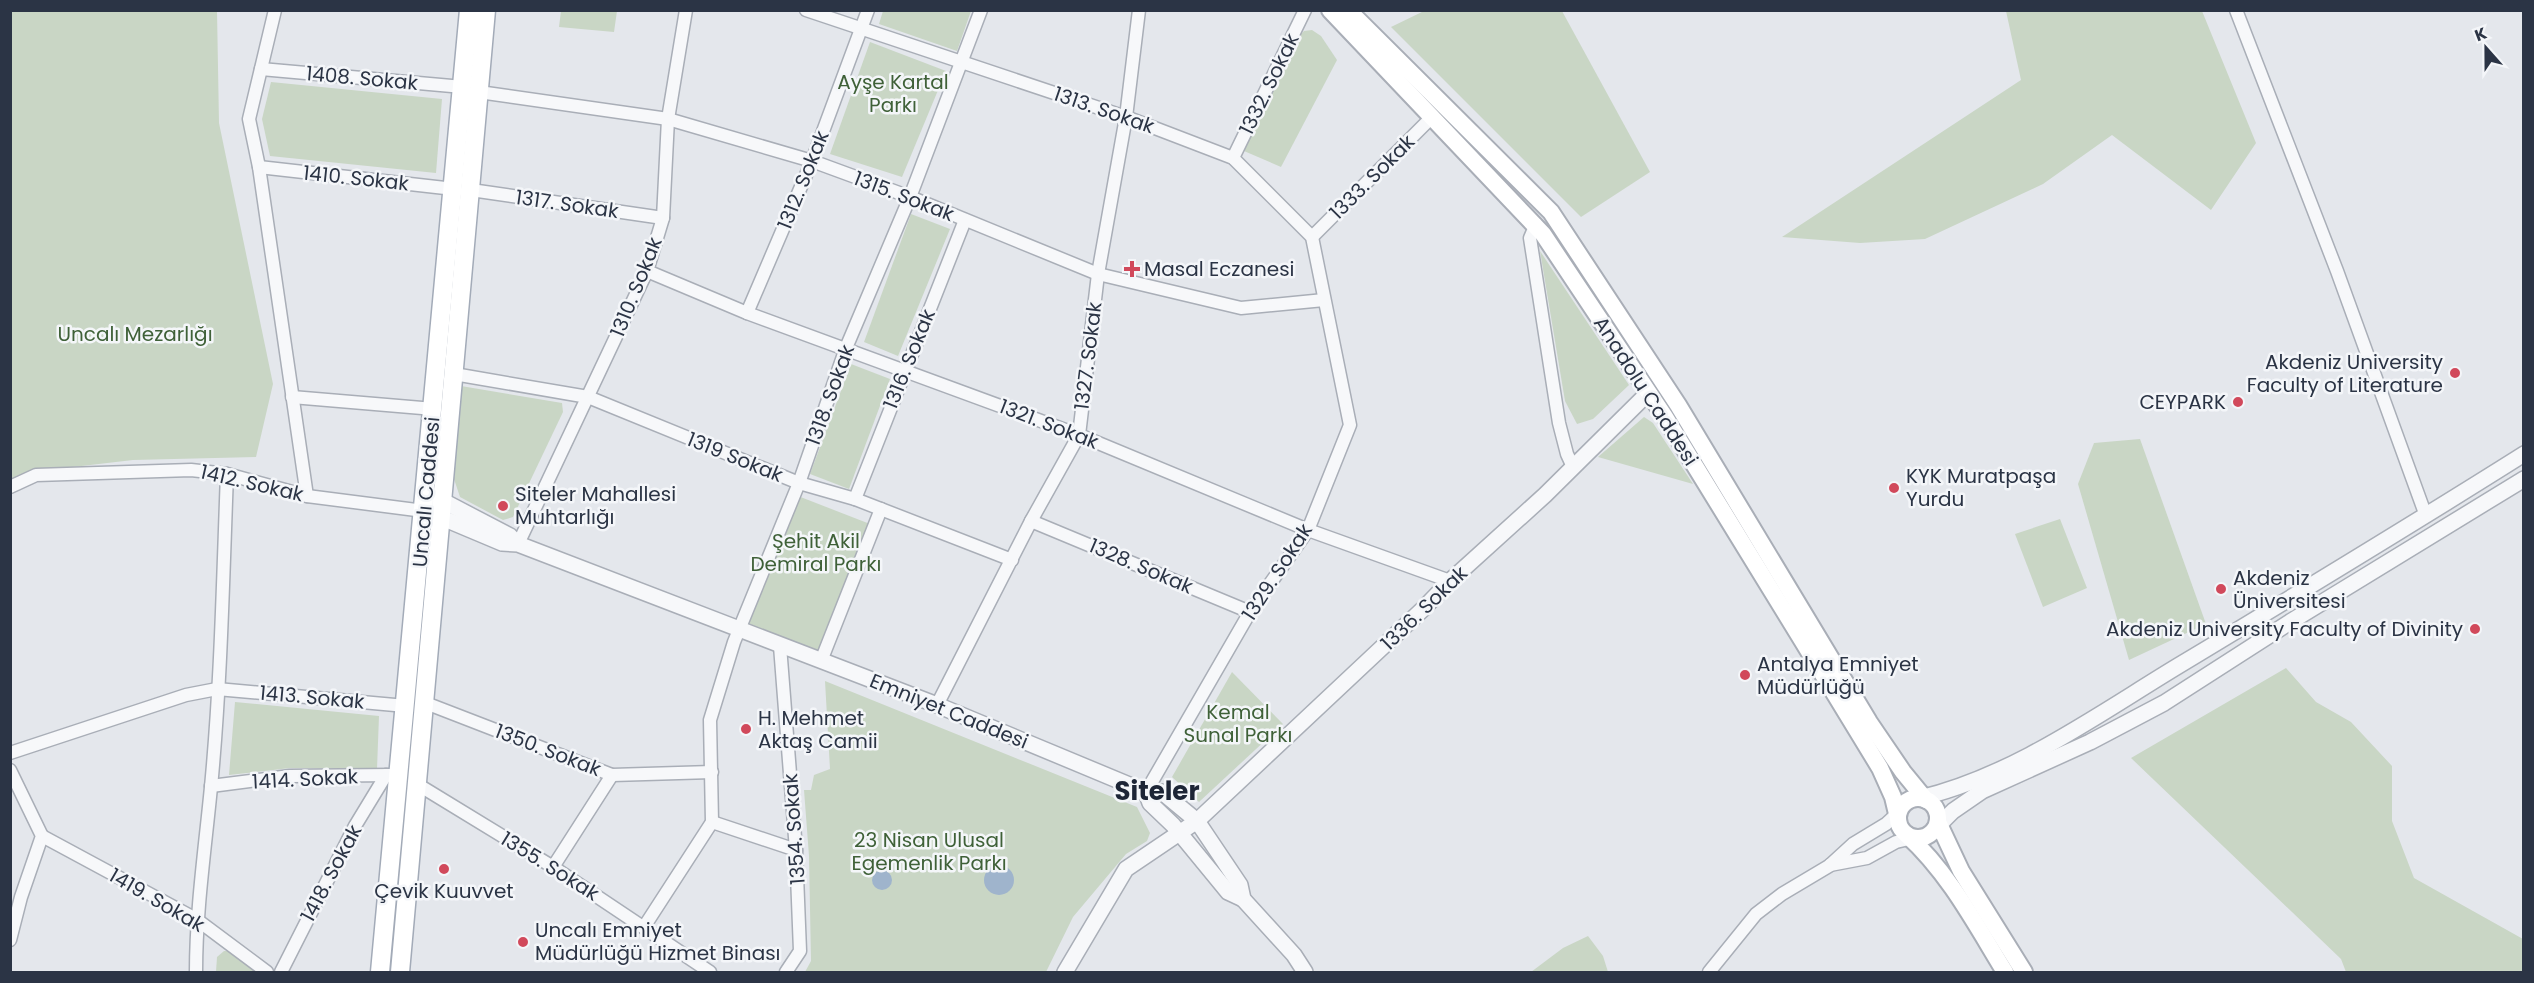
<svg xmlns="http://www.w3.org/2000/svg" width="2534" height="983" viewBox="0 0 2534 983" font-family="Poppins,sans-serif">
	<style>
		.green { fill: #c9d6c5 }
		.water { fill: #9fb4cc }
		.lines { fill: none; stroke-linecap: round; stroke-linejoin: round }
		.minor-casing { stroke: #a9aeb7; stroke-width: 15 }
		.tertiary-casing { stroke: #a9aeb7; stroke-width: 18 }
		.secondary-casing { stroke: #a9aeb7; stroke-width: 20 }
		.primary-casing { stroke: #a3abb8; stroke-width: 21 }
		.minor { stroke: #f7f8fa; stroke-width: 12 }
		.tertiary { stroke: #f7f8fa; stroke-width: 15 }
		.secondary { stroke: #fff; stroke-width: 16 }
		.primary { stroke: #fff; stroke-width: 18 }
		.poi-dot { fill: #d1495b; stroke: #f4f6f9; stroke-width: 2 }
		.labels { text-anchor: middle; stroke-width: 5; stroke-linejoin: round; paint-order: stroke }
		.street-label { font-size: 20px; fill: #2b3445; stroke: #f4f6f9 }
		.park-label { font-size: 20px; fill: #3f6138; stroke: #f4f6f9 }
		.poi-label { font-size: 20px; fill: #2b3445; stroke: #f4f6f9; text-anchor: start }
		.district-label { font-size: 26px; font-weight: bold; fill: #1d2536; stroke: #f4f6f9 }
	</style>
	<rect width="100%" height="100%" fill="#e4e7ec"/>
	<g class="green">
		<polygon points="10,11 217,11 219,123 273,384 256,457 133,460 30,472 11,479"/>
		<polygon points="561,11 617,11 614,32 559,27"/>
		<polygon points="883,11 883,10 971,11 957,51 879,24"/>
		<polygon points="1424,11 1562,11 1650,172 1581,217 1391,27"/>
		<polygon points="2006,11 2202,11 2256,143 2211,210 2112,135 2043,184 1925,239 1860,243 1782,237 2021,80"/>
		<polygon points="1312,30 1321,36 1337,60 1281,167 1244,151 1298,37 1304,31"/>
		<polygon points="870,42 946,71 902,177 830,154"/>
		<polygon points="271,82 442,99 436,173 270,156 262,119"/>
		<polygon points="911,214 950,229 898,356 864,342"/>
		<polygon points="1540,251 1629,385 1593,419 1577,424 1565,401"/>
		<polygon points="851,364 890,379 849,489 810,474"/>
		<polygon points="461,386 562,403 563,412 513,517 503,520 460,497 454,479"/>
		<polygon points="1644,417 1653,423 1693,484 1598,457"/>
		<polygon points="2140,439 2206,624 2129,660 2078,484 2094,443"/>
		<polygon points="798,496 870,524 817,655 747,625"/>
		<polygon points="2060,519 2087,588 2043,607 2015,534"/>
		<polygon points="2286,668 2316,702 2351,722 2392,766 2392,821 2414,878 2523,939 2523,972 2346,972 2341,959 2131,758"/>
		<polygon points="1232,672 1283,724 1199,802 1172,777"/>
		<polygon points="825,681 1137,807 1150,833 1147,841 1126,854 1073,917 1046,972 805,972 811,961 809,856 804,790 811,790 814,775 830,769"/>
		<polygon points="235,702 379,716 377,769 290,768 229,775"/>
		<polygon points="1588,936 1603,956 1608,972 1531,972 1563,948"/>
		<polygon points="224,951 232,951 258,972 216,972 217,957"/>
	</g>
	<g class="water">
		<circle cx="999" cy="880" r="15"/>
		<circle cx="882" cy="880" r="10"/>
	</g>
	<g class="lines">
		<g class="minor-casing">
			<g id="minor">
				<polyline points="275,10 249,119 259,167 307,496"/>
				<polyline points="806,10 1126,117 1233,158 1312,237 1350,425 1308,530 1250,612 1146,792"/>
				<polyline points="2236,10 2337,271 2426,516"/>
				<polyline points="261,69 463,87"/>
				<polyline points="479,92 668,119 812,161 910,197 1098,274 1241,308 1324,300"/>
				<polyline points="1233,158 1305,10"/>
				<polyline points="259,167 454,189"/>
				<polyline points="471,190 663,218"/>
				<polyline points="1536,224 1530,238 1559,423 1567,454 1573,467"/>
				<polyline points="1312,237 1432,117"/>
				<polyline points="647,271 747,313 1079,435 1308,530 1450,581"/>
				<polyline points="747,313 812,161 868,10"/>
				<polyline points="454,374 588,397 799,483 855,499 1012,560"/>
				<polyline points="292,397 434,409"/>
				<polyline points="10,487 36,475 191,470 227,474 307,496 424,511"/>
				<polyline points="855,499 965,220"/>
				<polyline points="1031,521 1250,612"/>
				<polyline points="518,544 647,271 663,218 668,119 686,10"/>
				<polyline points="780,646 796,850 800,951 786,972"/>
				<polyline points="821,661 881,509"/>
				<polyline points="423,702 612,775 712,772"/>
				<polyline points="937,705 1031,521 1079,435 1098,274 1126,117 1139,10"/>
				<polyline points="10,753 186,695 217,689 406,706"/>
				<polyline points="10,770 42,836 21,897 10,940"/>
				<polyline points="417,784 553,867 710,972"/>
				<polyline points="211,786 290,776 392,775"/>
				<polyline points="712,822 796,850"/>
				<polyline points="42,836 196,919 267,972"/>
				<polyline points="1830,865 1867,858 1896,842 1913,838"/>
				<polyline points="553,867 612,775"/>
				<polyline points="644,927 712,822 710,720 734,642 799,483 846,348 910,197 981,10"/>
				<path d="M 196,972 C 196,910 205,849 211,787 C 221,683 223,578 227,474"/>
				<polyline points="281,972 355,826 386,775"/>
				<polyline points="1709,972 1756,914 1782,894 1829,866 1853,844 1886,824 1899,812"/>
			</g>
		</g>
		<g class="tertiary-casing">
			<g id="tertiary">
				<polyline points="432,507 443,501 510,536 516,542"/>
				<polyline points="433,514 502,543 518,544 937,705 1146,792 1162,792 1197,821 1240,885 1243,899 1294,955 1305,972"/>
				<polyline points="1146,792 1150,803 1173,825 1228,892 1243,899"/>
				<path d="M 1920,798 C 2013,776 2097,715 2178,666 C 2294,596 2410,526 2524,454"/>
				<polyline points="1936,828 1953,811 1982,791 2090,742 2164,703 2290,622 2524,479"/>
				<polyline points="1065,972 1126,869 1197,821 1423,609 1450,581 1545,495 1642,399 1650,394"/>
			</g>
		</g>
		<g class="secondary-casing">
			<g id="secondary">
				<polyline points="1330,10 1543,234 1665,417 1802,640 1880,768 1893,797 1898,818"/>
				<polyline points="1348,10 1551,212 1678,405 1869,722 1903,772 1926,800"/>
				<circle cx="1918" cy="818" r="20"/>
				<polyline points="1938,822 1961,871 2024,972"/>
				<path d="M 1907,835 C 1949,873 1976,925 2005,972"/>
			</g>
		</g>
		<g class="primary-casing">
			<g id="primary">
				<polyline points="380,972 469,10"/>
				<polyline points="400,972 486,10"/>
			</g>
		</g>
		<use href="#minor" class="minor"/>
		<use href="#tertiary" class="tertiary"/>
		<use href="#secondary" class="secondary"/>
		<use href="#primary" class="primary"/>
	</g>
	<g class="poi-dot">
		<path d="M1129 260h6v6h6v6h-6v6h-6v-6h-6v-6h6z"/>
		<circle cx="2455" cy="373" r="6"/>
		<circle cx="2238" cy="402" r="6"/>
		<circle cx="1894" cy="488" r="6"/>
		<circle cx="503" cy="506" r="6"/>
		<circle cx="2221" cy="589" r="6"/>
		<circle cx="2475" cy="629" r="6"/>
		<circle cx="1745" cy="675" r="6"/>
		<circle cx="746" cy="729" r="6"/>
		<circle cx="444" cy="869" r="6"/>
		<circle cx="523" cy="942" r="6"/>
	</g>
	<g class="labels">
		<g class="street-label">
			<text transform="translate(362 78) rotate(5)" y="7">1408. Sokak</text>
			<text transform="translate(1269 84) rotate(-64)" y="7">1332. Sokak</text>
			<text transform="translate(1104 110) rotate(19)" y="7">1313. Sokak</text>
			<text transform="translate(1372 177) rotate(-45)" y="7">1333. Sokak</text>
			<text transform="translate(356 178) rotate(6)" y="7">1410. Sokak</text>
			<text transform="translate(803 180) rotate(-68)" y="7">1312. Sokak</text>
			<text transform="translate(904 196) rotate(21)" y="7">1315. Sokak</text>
			<text transform="translate(567 204) rotate(8)" y="7">1317. Sokak</text>
			<text transform="translate(636 287) rotate(-68)" y="7">1310. Sokak</text>
			<text transform="translate(1088 356) rotate(-83)" y="7">1327. Sokak</text>
			<text transform="translate(909 359) rotate(-68)" y="7">1316. Sokak</text>
			<text transform="translate(1646 391) rotate(57)" y="7">Anadolu Caddesi</text>
			<text transform="translate(830 395) rotate(-70)" y="7">1318. Sokak</text>
			<text transform="translate(1049 424) rotate(21)" y="7">1321. Sokak</text>
			<text transform="translate(735 457) rotate(22)" y="7">1319 Sokak</text>
			<text transform="translate(252 483) rotate(13)" y="7">1412. Sokak</text>
			<text transform="translate(426 492) rotate(-85)" y="7">Uncalı Caddesi</text>
			<text transform="translate(1141 566) rotate(23)" y="7">1328. Sokak</text>
			<text transform="translate(1277 572) rotate(-57)" y="7">1329. Sokak</text>
			<text transform="translate(1424 608) rotate(-44)" y="7">1336. Sokak</text>
			<text transform="translate(312 697) rotate(5)" y="7">1413. Sokak</text>
			<text transform="translate(949 711) rotate(22)" y="7">Emniyet Caddesi</text>
			<text transform="translate(548 750) rotate(21)" y="7">1350. Sokak</text>
			<text transform="translate(305 779) rotate(-3)" y="7">1414. Sokak</text>
			<text transform="translate(794 829) rotate(-94)" y="7">1354. Sokak</text>
			<text transform="translate(550 866) rotate(32)" y="7">1355. Sokak</text>
			<text transform="translate(331 873) rotate(-62)" y="7">1418. Sokak</text>
			<text transform="translate(157 900) rotate(30)" y="7">1419. Sokak</text>
		</g>
		<g class="park-label">
			<text x="893" y="89">Ayşe Kartal<tspan x="893" dy="23">Parkı</tspan></text>
			<text x="135" y="341">Uncalı Mezarlığı</text>
			<text x="816" y="548">Şehit Akil<tspan x="816" dy="23">Demiral Parkı</tspan></text>
			<text x="1238" y="719">Kemal<tspan x="1238" dy="23">Sunal Parkı</tspan></text>
			<text x="929" y="847">23 Nisan Ulusal<tspan x="929" dy="23">Egemenlik Parkı</tspan></text>
		</g>
		<g class="poi-label">
			<text x="1144" y="276">Masal Eczanesi</text>
			<text x="2443" y="369" text-anchor="end">Akdeniz University<tspan x="2443" dy="23">Faculty of Literature</tspan></text>
			<text x="2226" y="409" text-anchor="end">CEYPARK</text>
			<text x="1906" y="483">KYK Muratpaşa<tspan x="1906" dy="23">Yurdu</tspan></text>
			<text x="515" y="501">Siteler Mahallesi<tspan x="515" dy="23">Muhtarlığı</tspan></text>
			<text x="2233" y="585">Akdeniz<tspan x="2233" dy="23">Üniversitesi</tspan></text>
			<text x="2463" y="636" text-anchor="end">Akdeniz University Faculty of Divinity</text>
			<text x="1757" y="671">Antalya Emniyet<tspan x="1757" dy="23">Müdürlüğü</tspan></text>
			<text x="758" y="725">H. Mehmet<tspan x="758" dy="23">Aktaş Camii</tspan></text>
			<text x="444" y="898" text-anchor="middle">Çevik Kuuvvet</text>
			<text x="535" y="937">Uncalı Emniyet<tspan x="535" dy="23">Müdürlüğü Hizmet Binası</tspan></text>
		</g>
		<g class="district-label">
			<text x="1157" y="800">Siteler</text>
		</g>
	</g>
	<rect width="2534" height="983" fill="none" stroke="#2b3445" stroke-width="24"/>
	<g transform="translate(2486 48) rotate(339)" stroke="#f4f6f9" stroke-width="4.5" paint-order="stroke">
	<path d="M0-4.5L10 22L0 15L-10 22Z" fill="#2b3445"/>
	<text y="-9" font-size="16" font-weight="bold" text-anchor="middle" fill="#2b3445">K</text>
	</g>
</svg>
